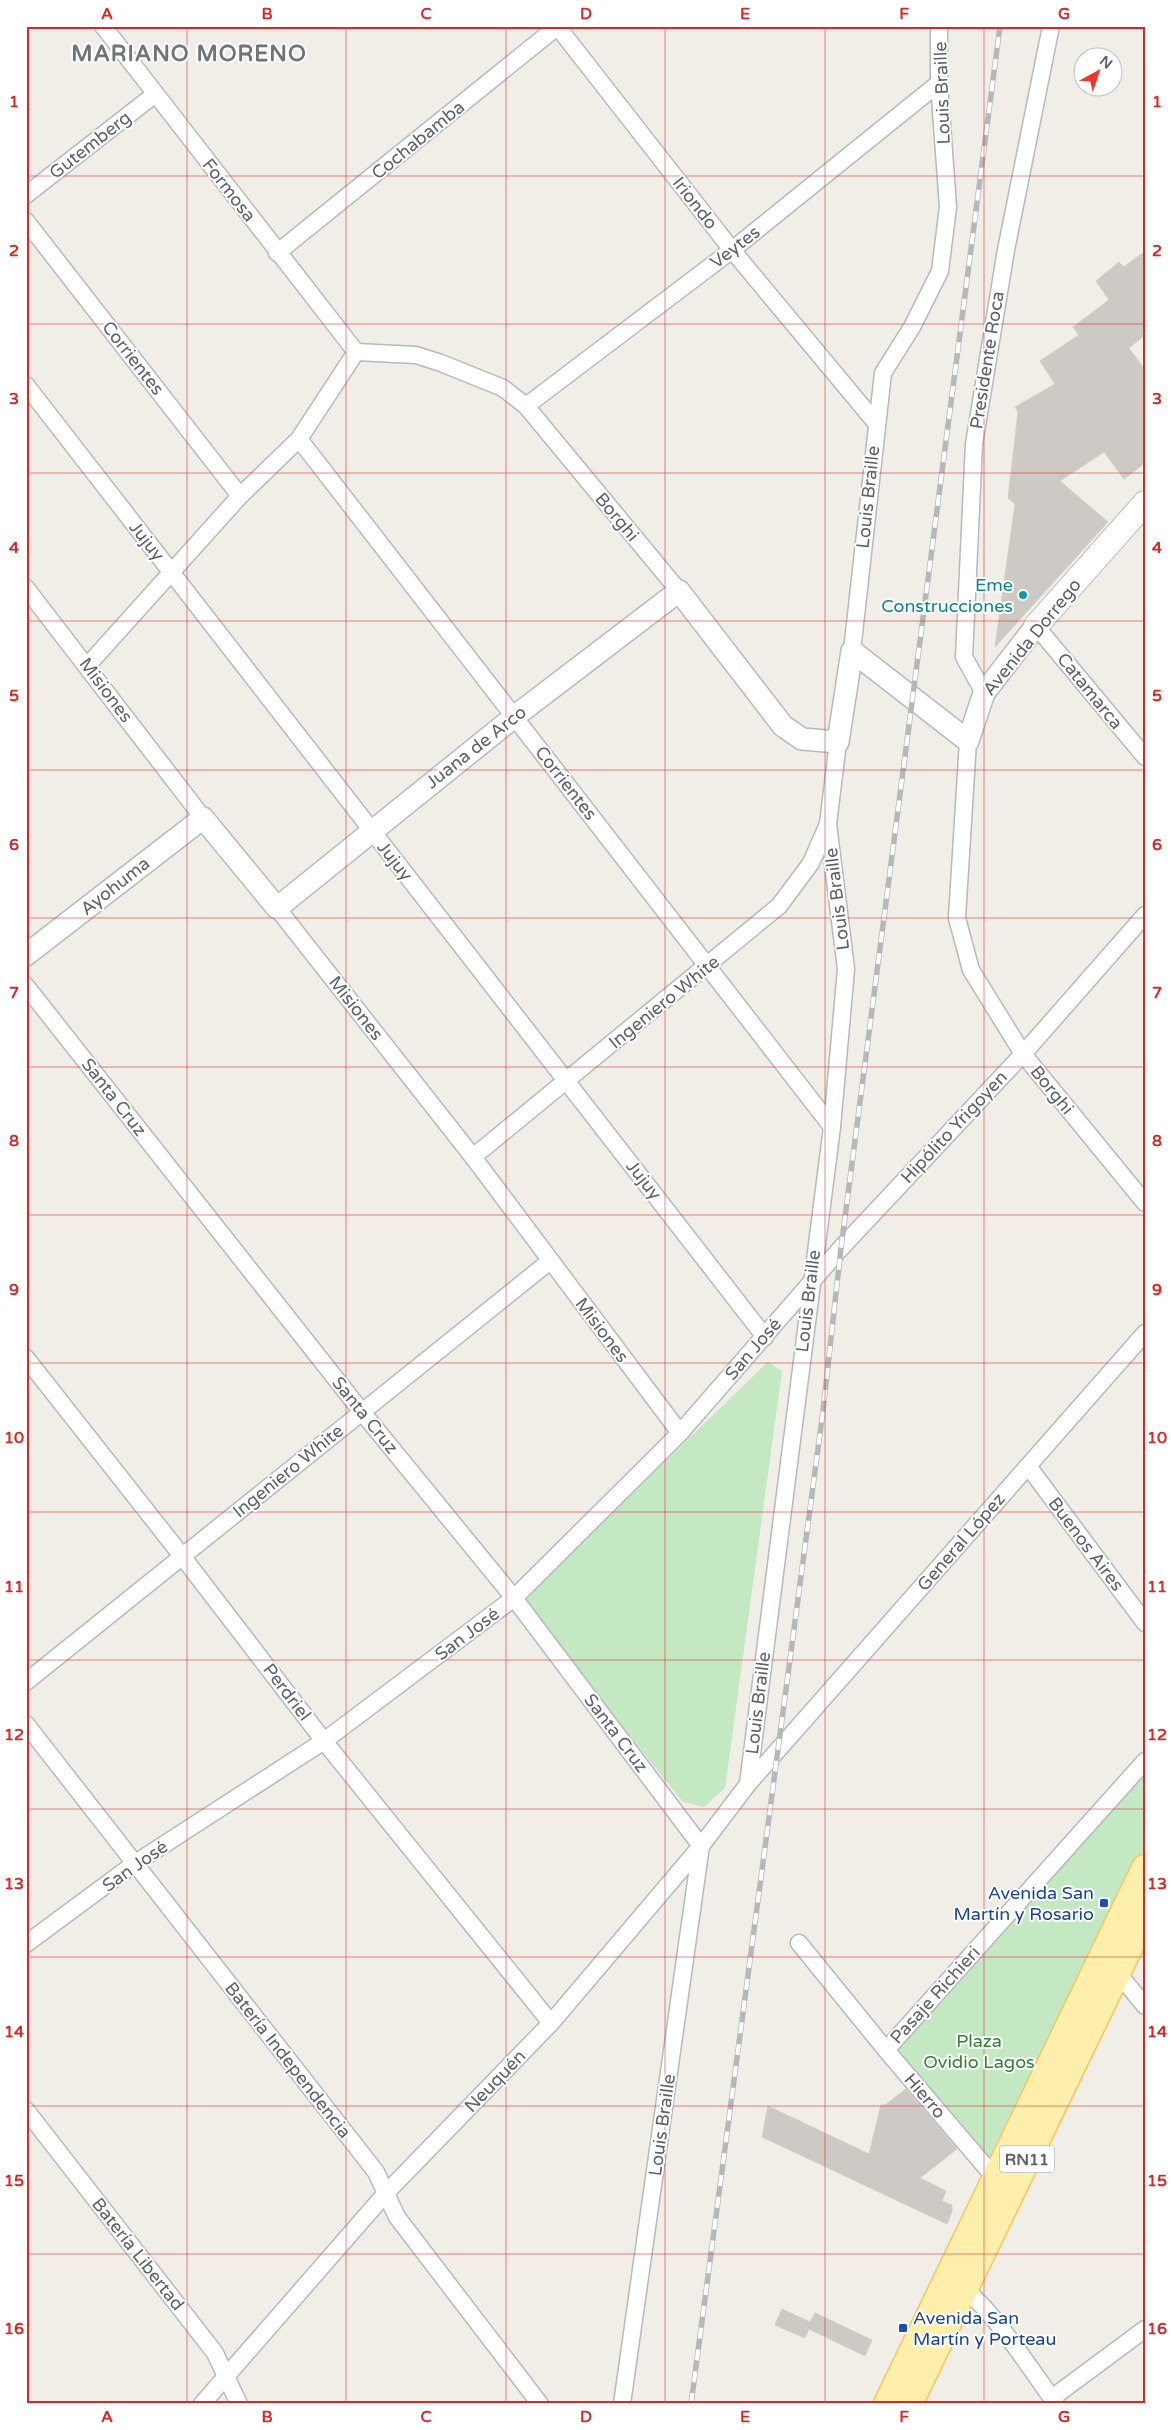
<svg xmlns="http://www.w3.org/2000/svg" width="1171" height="2430" viewBox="0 0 1171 2430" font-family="'Varela Round',sans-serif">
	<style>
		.green { fill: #c3e8c2 }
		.building { fill: #cdcac5; stroke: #d5cfc4 }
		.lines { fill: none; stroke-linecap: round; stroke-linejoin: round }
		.minor-casing { stroke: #b6b9bd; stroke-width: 19 }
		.tertiary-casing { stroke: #b6b9bd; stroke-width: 24 }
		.secondary-casing { stroke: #b7bbc0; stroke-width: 26 }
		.primary-casing { stroke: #f7c558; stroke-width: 29 }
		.minor { stroke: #fff; stroke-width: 16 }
		.tertiary { stroke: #fff; stroke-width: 21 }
		.secondary { stroke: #fff; stroke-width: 24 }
		.primary { stroke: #ffefac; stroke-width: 26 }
		.rail-casing { stroke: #b6b7b8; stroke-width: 5.5 }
		.rail { stroke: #fff; stroke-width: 4; stroke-dasharray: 11; stroke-linecap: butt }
		.grid { fill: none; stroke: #d62828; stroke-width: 1; stroke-opacity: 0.55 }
		.culture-dot { fill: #0f9aa8; stroke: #fff; stroke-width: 2 }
		.transit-dot { fill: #1a4fb4; stroke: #fff; stroke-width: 2 }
		.labels { text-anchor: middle; stroke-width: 4; stroke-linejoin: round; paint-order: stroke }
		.shield { fill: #fff; stroke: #8e9195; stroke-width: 1 }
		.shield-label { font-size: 16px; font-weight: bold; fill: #5d6267 }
		.street-label { font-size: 18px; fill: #5d6267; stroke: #fff }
		.culture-label { font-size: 18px; fill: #0d838f; stroke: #fff; text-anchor: end }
		.transit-label { font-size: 18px; fill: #164399; stroke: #fff; text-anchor: end }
		.park-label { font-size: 18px; fill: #308231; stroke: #fff }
		.district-label { font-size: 22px; font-weight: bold; letter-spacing: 1px; fill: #6e7479; stroke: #fff }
		.neatline { fill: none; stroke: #d62828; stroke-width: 2 }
		.grid-label { font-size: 16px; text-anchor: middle; font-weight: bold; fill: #d62828 }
	</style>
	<rect width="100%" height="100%" fill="#f0eee6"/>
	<g class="green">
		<polygon points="768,1362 782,1371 725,1788 704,1807 683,1802 521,1601"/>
		<polygon points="1145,1761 1145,1868 996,2179 886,2050"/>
	</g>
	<g class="building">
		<polygon points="1145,251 1145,335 1129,348 1145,370 1145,463 1124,479 1104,452 1060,481 1108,522 995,647 1015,504 1008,498 1018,412 1015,407 1055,384 1040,361 1079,335 1073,327 1109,300 1096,281 1119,262 1124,267"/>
		<polygon points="906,2089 957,2149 920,2178 946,2191 942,2201 952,2205 952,2211 947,2224 762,2137 768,2106 869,2154 881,2105 885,2105"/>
		<polygon points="782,2309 810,2322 815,2313 872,2340 865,2356 809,2329 805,2338 775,2325"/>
	</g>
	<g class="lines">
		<g class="minor-casing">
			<g id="minor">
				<polyline points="103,26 356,352"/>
				<polyline points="557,26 732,250 876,423"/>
				<polyline points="26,195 154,95"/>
				<polyline points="26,221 240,496"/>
				<polyline points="277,253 558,26"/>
				<polyline points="356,352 416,355 441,363 503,388 526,406 679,591"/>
				<polyline points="26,385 765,1337"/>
				<polyline points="526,406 732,250 939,83"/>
				<polyline points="299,439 832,1127"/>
				<polyline points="26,588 203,818"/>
				<polyline points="1036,626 1145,757"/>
				<polyline points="852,651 883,373 912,327 940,271 948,207 939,83 939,26"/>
				<polyline points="88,665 240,496 299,439 356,352"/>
				<polyline points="984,693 964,657 974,444 1006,250 1051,26"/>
				<polyline points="968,741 957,918 971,970 1023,1054 1145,1203"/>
				<polyline points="277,908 473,1157 680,1433"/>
				<polyline points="26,986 362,1412 514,1598 701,1846"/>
				<polyline points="473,1157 779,906 811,863 828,824"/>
				<polyline points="26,1358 182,1556 324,1741 551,2023"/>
				<polyline points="1028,1466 1145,1623"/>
				<polyline points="26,1682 550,1261"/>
				<polyline points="26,1724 376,2172 397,2217 540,2404"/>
				<polyline points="748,1784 832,1127 846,969 828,824 838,742"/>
				<polyline points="799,1943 886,2050 996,2179"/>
				<polyline points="26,1944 134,1864 324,1741 514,1598 680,1433 841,1248 1023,1054 1145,915"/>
				<polyline points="1113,1969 1117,1972 1145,2006"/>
				<polyline points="886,2050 1145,1761"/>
				<polyline points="26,2110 215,2353 239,2404"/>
				<path d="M 957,2285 C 984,2296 1036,2377 1056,2404"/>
				<polyline points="1052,2398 1145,2329"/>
				<polyline points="202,2404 386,2193 551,2023 701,1846 748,1784 1145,1333"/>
				<polyline points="622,2404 701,1846"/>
			</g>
		</g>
		<g class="tertiary-casing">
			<polyline id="tertiary" points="26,955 203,818 277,908 514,717 679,591 783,726 802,739 838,742 852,651 968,741 984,693 1036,626"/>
		</g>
		<g class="secondary-casing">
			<polyline id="secondary" points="1036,626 1145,503"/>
		</g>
		<g class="primary-casing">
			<g id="primary">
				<polyline points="887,2404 1145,1868"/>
				<polyline points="909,2404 1145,1915"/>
			</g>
		</g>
		<use href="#minor" class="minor"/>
		<use href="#tertiary" class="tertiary"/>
		<use href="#secondary" class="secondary"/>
		<use href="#primary" class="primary"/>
		<g class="rail-casing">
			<polyline id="rail" points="691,2404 823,1411 841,1248 1000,26"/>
		</g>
		<use href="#rail" class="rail"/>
	</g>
	<path class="grid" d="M 187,26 L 187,2404M 346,26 L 346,2404M 506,26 L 506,2404M 665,26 L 665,2404M 825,26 L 825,2404M 984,26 L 984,2404M 26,176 L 1145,176M 26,324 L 1145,324M 26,473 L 1145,473M 26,621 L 1145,621M 26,770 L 1145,770M 26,918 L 1145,918M 26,1067 L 1145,1067M 26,1215 L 1145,1215M 26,1363 L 1145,1363M 26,1512 L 1145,1512M 26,1660 L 1145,1660M 26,1809 L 1145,1809M 26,1957 L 1145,1957M 26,2106 L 1145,2106M 26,2254 L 1145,2254"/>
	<circle class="culture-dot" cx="1023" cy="595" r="5"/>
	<g class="transit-dot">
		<rect x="1099" y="1898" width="10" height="10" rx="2.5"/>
		<rect x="898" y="2323" width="10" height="10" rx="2.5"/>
	</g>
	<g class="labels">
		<rect class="shield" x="999.5" y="2145.5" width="55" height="27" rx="4"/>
		<g class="shield-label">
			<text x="1027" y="2165">RN11</text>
		</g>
		<g class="street-label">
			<text transform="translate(942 93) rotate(-92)" y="6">Louis Braille</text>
			<text transform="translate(418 140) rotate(-39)" y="6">Cochabamba</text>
			<text transform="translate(90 145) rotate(-38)" y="6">Gutemberg</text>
			<text transform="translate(229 190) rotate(52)" y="6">Formosa</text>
			<text transform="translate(695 203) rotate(52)" y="6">Iriondo</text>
			<text transform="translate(735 247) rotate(-38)" y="6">Veytes</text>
			<text transform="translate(133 358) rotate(52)" y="6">Corrientes</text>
			<text transform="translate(987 360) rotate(-81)" y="6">Presidente Roca</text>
			<text transform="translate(868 497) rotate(-84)" y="6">Louis Braille</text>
			<text transform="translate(617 517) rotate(50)" y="6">Borghi</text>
			<text transform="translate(147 541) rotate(52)" y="6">Jujuy</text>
			<text transform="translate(1032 637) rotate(-51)" y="6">Avenida Dorrego</text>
			<text transform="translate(106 690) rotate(53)" y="6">Misiones</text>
			<text transform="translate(1090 691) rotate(51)" y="6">Catamarca</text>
			<text transform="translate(476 747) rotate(-38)" y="6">Juana de Arco</text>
			<text transform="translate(566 783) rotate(52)" y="6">Corrientes</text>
			<text transform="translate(395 861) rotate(52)" y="6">Jujuy</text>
			<text transform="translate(115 886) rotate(-38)" y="6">Ayohuma</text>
			<text transform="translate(837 899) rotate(-97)" y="6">Louis Braille</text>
			<text transform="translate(664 1002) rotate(-39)" y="6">Ingeniero White</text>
			<text transform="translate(356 1008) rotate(52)" y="6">Misiones</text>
			<text transform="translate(1052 1090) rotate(51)" y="6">Borghi</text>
			<text transform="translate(114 1097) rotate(52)" y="6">Santa Cruz</text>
			<text transform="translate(954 1127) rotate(-47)" y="6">Hipólito Yrigoyen</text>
			<text transform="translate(644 1180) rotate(52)" y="6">Jujuy</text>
			<text transform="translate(808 1301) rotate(-83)" y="6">Louis Braille</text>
			<text transform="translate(602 1330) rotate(53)" y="6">Misiones</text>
			<text transform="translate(753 1349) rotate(-49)" y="6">San José</text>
			<text transform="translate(365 1415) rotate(51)" y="6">Santa Cruz</text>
			<text transform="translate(288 1471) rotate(-39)" y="6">Ingeniero White</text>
			<text transform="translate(961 1542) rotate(-49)" y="6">General López</text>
			<text transform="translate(1086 1544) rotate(53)" y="6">Buenos Aires</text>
			<text transform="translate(467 1634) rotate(-37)" y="6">San José</text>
			<text transform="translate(287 1692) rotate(53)" y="6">Perdriel</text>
			<text transform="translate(758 1703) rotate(-83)" y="6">Louis Braille</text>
			<text transform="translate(616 1733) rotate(53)" y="6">Santa Cruz</text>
			<text transform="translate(135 1866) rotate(-35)" y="6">San José</text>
			<text transform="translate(935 1995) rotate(-48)" y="6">Pasaje Richieri</text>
			<text transform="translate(288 2060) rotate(52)" y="6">Batería Independencia</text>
			<text transform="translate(495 2081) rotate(-46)" y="6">Neuquén</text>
			<text transform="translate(925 2096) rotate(49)" y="6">Hierro</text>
			<text transform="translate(662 2125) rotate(-82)" y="6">Louis Braille</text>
			<text transform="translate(138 2254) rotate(52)" y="6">Batería Libertad</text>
		</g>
		<g class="culture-label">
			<text x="1013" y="591">Eme<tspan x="1013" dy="21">Construcciones</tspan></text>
		</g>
		<g class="transit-label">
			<text x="1094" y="1899">Avenida San<tspan x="1094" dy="21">Martín y Rosario</tspan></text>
			<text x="913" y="2324" text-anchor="start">Avenida San<tspan x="913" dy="21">Martín y Porteau</tspan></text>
		</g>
		<g class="park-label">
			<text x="979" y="2047">Plaza<tspan x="979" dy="21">Ovidio Lagos</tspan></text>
		</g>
		<g class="district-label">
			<text x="189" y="61">MARIANO MORENO</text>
		</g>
	</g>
	<rect width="1171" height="2430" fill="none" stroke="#ffffff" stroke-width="55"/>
	<g transform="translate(1098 72) rotate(40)"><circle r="24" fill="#ffffff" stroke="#bec0c2"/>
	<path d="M0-4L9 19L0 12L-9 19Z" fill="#f0342c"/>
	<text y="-8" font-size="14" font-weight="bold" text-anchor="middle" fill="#5d6267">N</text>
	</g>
	<rect x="28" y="28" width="1116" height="2374" class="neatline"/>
	<g class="grid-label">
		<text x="107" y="19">A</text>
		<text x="267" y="19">B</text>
		<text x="426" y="19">C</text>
		<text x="586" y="19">D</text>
		<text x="745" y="19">E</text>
		<text x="904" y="19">F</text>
		<text x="1064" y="19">G</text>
		<text x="14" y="107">1</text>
		<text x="1157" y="107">1</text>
		<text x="14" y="256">2</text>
		<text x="1157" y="256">2</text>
		<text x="14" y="404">3</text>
		<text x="1157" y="404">3</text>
		<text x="14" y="553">4</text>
		<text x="1157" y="553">4</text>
		<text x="14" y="701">5</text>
		<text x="1157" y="701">5</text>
		<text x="14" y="850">6</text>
		<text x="1157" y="850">6</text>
		<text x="14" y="998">7</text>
		<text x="1157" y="998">7</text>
		<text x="14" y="1146">8</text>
		<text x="1157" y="1146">8</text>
		<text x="14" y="1295">9</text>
		<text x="1157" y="1295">9</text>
		<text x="14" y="1443">10</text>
		<text x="1157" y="1443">10</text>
		<text x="14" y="1592">11</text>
		<text x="1157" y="1592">11</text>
		<text x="14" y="1740">12</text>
		<text x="1157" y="1740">12</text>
		<text x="14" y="1889">13</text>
		<text x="1157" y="1889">13</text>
		<text x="14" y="2037">14</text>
		<text x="1157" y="2037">14</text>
		<text x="14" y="2186">15</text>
		<text x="1157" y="2186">15</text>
		<text x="14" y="2334">16</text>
		<text x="1157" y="2334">16</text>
		<text x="107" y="2422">A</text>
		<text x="267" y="2422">B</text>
		<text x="426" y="2422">C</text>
		<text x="586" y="2422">D</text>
		<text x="745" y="2422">E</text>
		<text x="904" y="2422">F</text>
		<text x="1064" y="2422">G</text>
	</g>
</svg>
